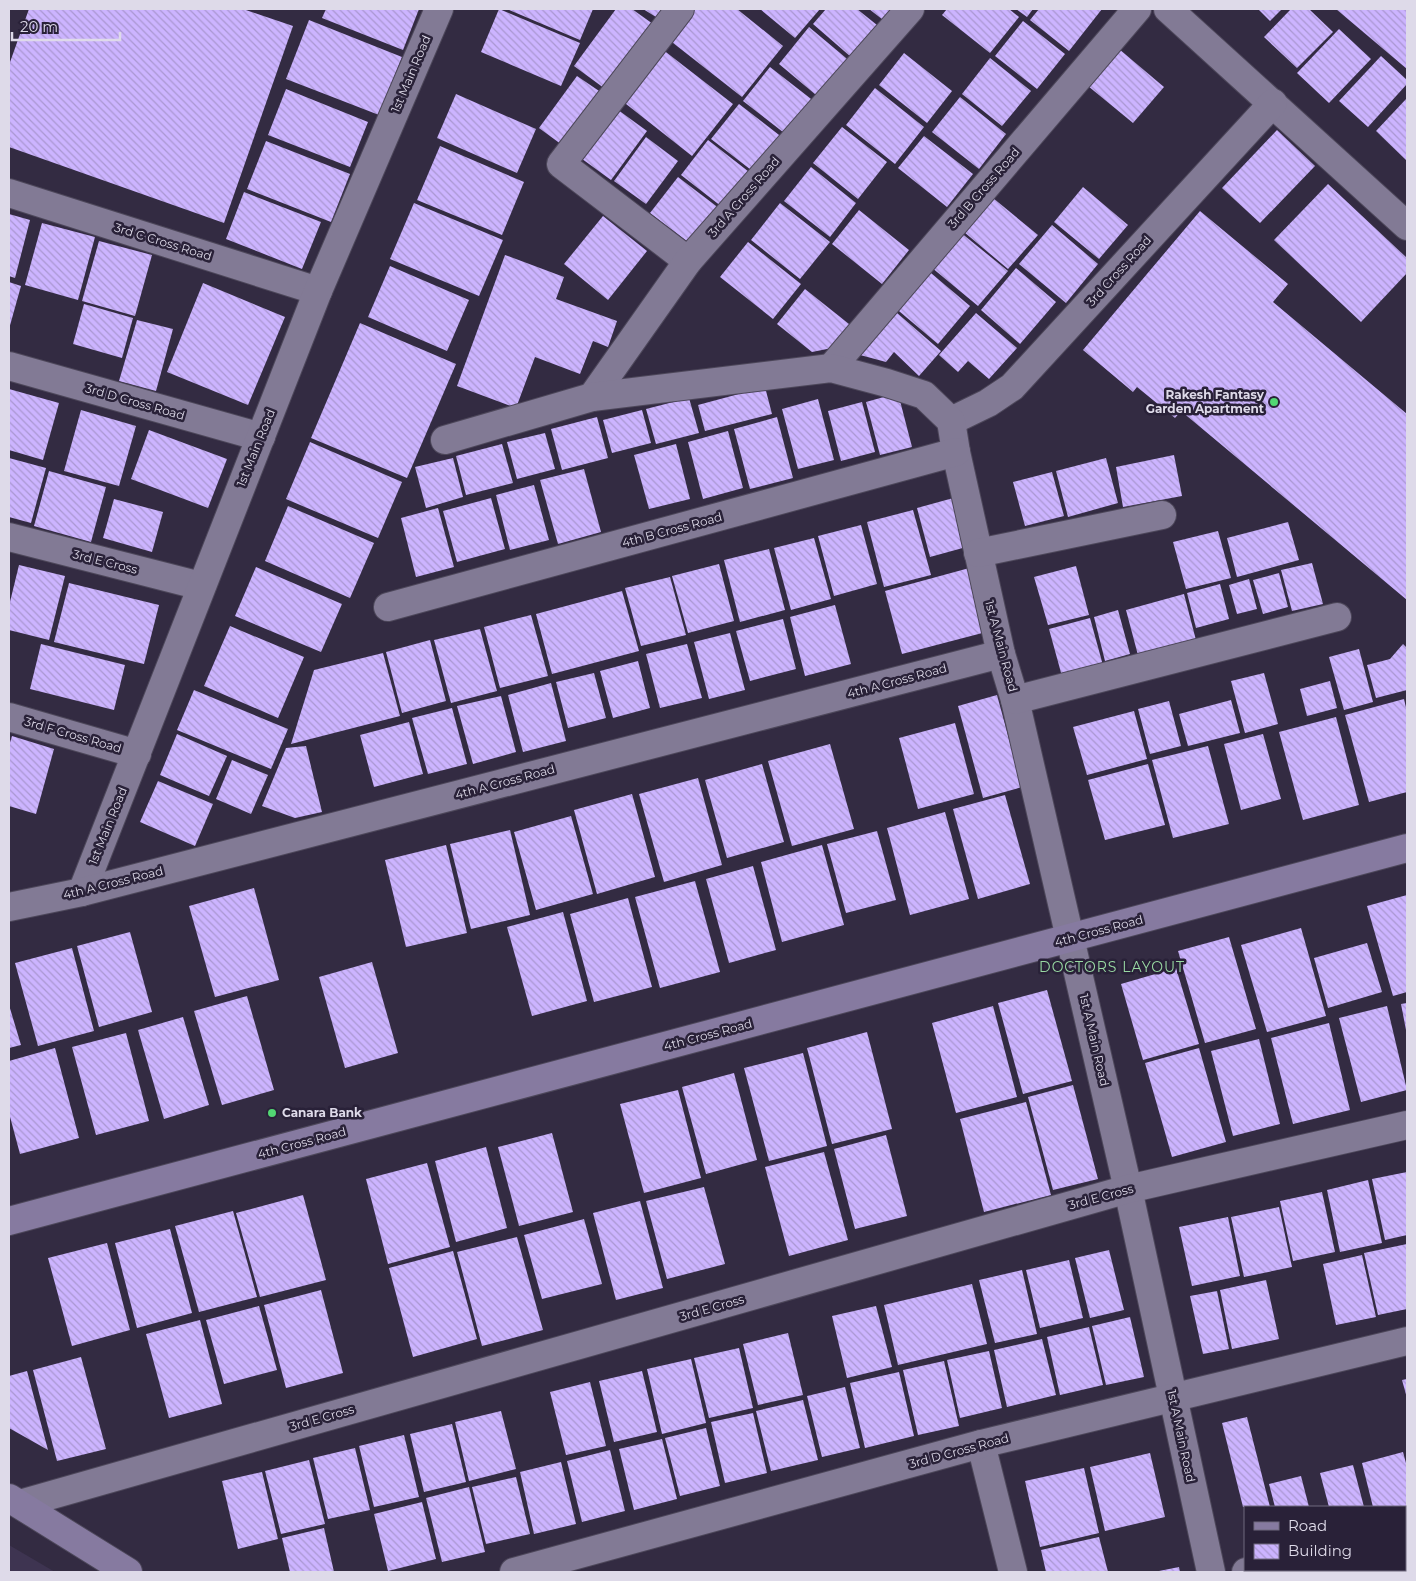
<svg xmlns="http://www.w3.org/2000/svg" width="1416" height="1581" viewBox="0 0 1416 1581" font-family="Montserrat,sans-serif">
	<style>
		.built { fill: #3e3451 }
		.building { fill: url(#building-back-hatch) }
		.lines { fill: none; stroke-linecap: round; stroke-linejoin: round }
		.street-casing { stroke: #4d475a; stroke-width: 30 }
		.secondary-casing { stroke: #4d475a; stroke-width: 30 }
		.street { stroke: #827a95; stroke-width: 28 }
		.secondary { stroke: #867aa0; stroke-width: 28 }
		.poi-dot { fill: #52d673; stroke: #292138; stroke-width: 2 }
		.labels { text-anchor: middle; stroke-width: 5; stroke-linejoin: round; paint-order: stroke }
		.street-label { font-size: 12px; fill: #dedae9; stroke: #292138 }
		.poi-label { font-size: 12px; font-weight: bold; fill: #dedae9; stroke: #292138; text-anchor: end }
		.neighbourhood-label { font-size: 14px; letter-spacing: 1px; fill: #99d9a3; stroke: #292138 }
	</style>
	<defs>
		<pattern id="building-back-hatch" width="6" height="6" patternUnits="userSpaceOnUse" patternTransform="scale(1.25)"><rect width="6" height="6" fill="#ccb4ff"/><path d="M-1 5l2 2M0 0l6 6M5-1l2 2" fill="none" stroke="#aa97d1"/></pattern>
	</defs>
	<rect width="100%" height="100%" fill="#332b42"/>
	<polygon class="built" points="9,1545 55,1572 9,1572"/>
	<g class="building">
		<polygon points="29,9 243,9 293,26 224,223 9,147 9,65"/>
		<polygon points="326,9 419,9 403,50 322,18"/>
		<polygon points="499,9 580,43 561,86 481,52"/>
		<polygon points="507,9 593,9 580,40"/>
		<polygon points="616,9 632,9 660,29 612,94 574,66"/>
		<polygon points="643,9 662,9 656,17"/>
		<polygon points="692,9 737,9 783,46 742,97 668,39"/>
		<polygon points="760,9 820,9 795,38"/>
		<polygon points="826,9 857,9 877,25 851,57 813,24"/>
		<polygon points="869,9 899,9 887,23"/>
		<polygon points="947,9 1009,9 1019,17 990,53 942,15"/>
		<polygon points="1016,9 1033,9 1027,17"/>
		<polygon points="1039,9 1102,9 1069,51 1030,20"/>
		<polygon points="1258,9 1282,9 1270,21"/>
		<polygon points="1291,9 1309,9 1333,32 1297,68 1264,37"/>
		<polygon points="1336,9 1407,9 1407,69"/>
		<polygon points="309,20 402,57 379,115 286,79"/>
		<polygon points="1023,21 1065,54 1037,89 995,56"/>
		<polygon points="809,27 852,63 822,100 779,64"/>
		<polygon points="1339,29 1371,59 1329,103 1297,73"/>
		<polygon points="662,49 733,104 692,156 621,100"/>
		<polygon points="1119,49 1164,87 1133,123 1088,86"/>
		<polygon points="904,53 952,91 927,123 879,85"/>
		<polygon points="1381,56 1407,80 1407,84 1368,127 1339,101"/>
		<polygon points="990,58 1031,91 1002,126 962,94"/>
		<polygon points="770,67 815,102 788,136 743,101"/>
		<polygon points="577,76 608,97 569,150 539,128"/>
		<polygon points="875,88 924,127 895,164 846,125"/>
		<polygon points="286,89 368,122 350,167 268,135"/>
		<polygon points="456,94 536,129 517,173 437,138"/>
		<polygon points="960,97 1006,134 979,169 932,132"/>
		<polygon points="1407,98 1407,161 1376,131"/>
		<polygon points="739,104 783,138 755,173 711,139"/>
		<polygon points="614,107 647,131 611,180 578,156"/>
		<polygon points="842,127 887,162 858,199 813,163"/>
		<polygon points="1277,130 1315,166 1260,223 1222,188"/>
		<polygon points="924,136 973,174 947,207 898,168"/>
		<polygon points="646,137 678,161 646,204 614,181"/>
		<polygon points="708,140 753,175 726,210 681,175"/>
		<polygon points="266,141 350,174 331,222 247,189"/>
		<polygon points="440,146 524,182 502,235 417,200"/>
		<polygon points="811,167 856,203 830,237 784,201"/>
		<polygon points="678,177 724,212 696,248 650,213"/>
		<polygon points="1328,184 1407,258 1407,273 1361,322 1274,240"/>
		<polygon points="1083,187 1128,225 1099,259 1054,222"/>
		<polygon points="244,192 321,222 302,269 226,239"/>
		<polygon points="993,198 1038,235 1008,269 964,232"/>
		<polygon points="414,203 503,240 479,296 390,259"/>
		<polygon points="780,203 830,242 800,279 751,240"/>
		<polygon points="859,210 909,250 882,284 832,244"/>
		<polygon points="1200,211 1288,284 1273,302 1407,414 1407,600 1181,411 1175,418 1137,387 1133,392 1083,350"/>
		<polygon points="9,214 30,220 15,278 9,276"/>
		<polygon points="603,216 647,251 608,300 564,264"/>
		<polygon points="42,223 95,237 78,300 25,285"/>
		<polygon points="1052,225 1098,264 1066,303 1019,264"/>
		<polygon points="960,232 1008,271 978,306 931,267"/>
		<polygon points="99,241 152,255 135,316 82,301"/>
		<polygon points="748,242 801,284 773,319 720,277"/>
		<polygon points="505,255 564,277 556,299 617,321 608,347 593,341 580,374 535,357 516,408 457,386"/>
		<polygon points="390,266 469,300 447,351 368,317"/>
		<polygon points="925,268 970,306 938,344 893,306"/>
		<polygon points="1016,268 1056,302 1020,344 981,310"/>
		<polygon points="9,282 21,286 9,329"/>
		<polygon points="203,283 285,317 248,405 167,372"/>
		<polygon points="805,289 854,328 837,347 812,352 777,324"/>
		<polygon points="84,304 133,318 122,358 73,344"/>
		<polygon points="889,306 941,351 919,376 894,352 886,362 849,352"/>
		<polygon points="976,313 1017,348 989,379 968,361 958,372 939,355"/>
		<polygon points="137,320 173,329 156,391 119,381"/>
		<polygon points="360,323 456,364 407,478 311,438"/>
		<polygon points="765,387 772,414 705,431 698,405"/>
		<polygon points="9,389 59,403 43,460 9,450"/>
		<polygon points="898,393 912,447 880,455 866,402"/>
		<polygon points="689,398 699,433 656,444 646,409"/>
		<polygon points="818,399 834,460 798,469 782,409"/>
		<polygon points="862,402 875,452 841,461 828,411"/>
		<polygon points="81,410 136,426 119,486 64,471"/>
		<polygon points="642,410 651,443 612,453 603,420"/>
		<polygon points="597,417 608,458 562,470 551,429"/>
		<polygon points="777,417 793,478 750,489 734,429"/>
		<polygon points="149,430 227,459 208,508 131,479"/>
		<polygon points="728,431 743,488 703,499 688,442"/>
		<polygon points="545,433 555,469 517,479 507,442"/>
		<polygon points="310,442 402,482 378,538 286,499"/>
		<polygon points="502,444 513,483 466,495 456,456"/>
		<polygon points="676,444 690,499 649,509 634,455"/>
		<polygon points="1174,455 1182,496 1123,507 1116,467"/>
		<polygon points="9,458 46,468 31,523 9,517"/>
		<polygon points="453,458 463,497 426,508 415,467"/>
		<polygon points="1106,458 1118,503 1068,517 1056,471"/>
		<polygon points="584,469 601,532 558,544 540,480"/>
		<polygon points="49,471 106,487 91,542 34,526"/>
		<polygon points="1052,472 1064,516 1025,526 1013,482"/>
		<polygon points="534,485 549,540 510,550 496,495"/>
		<polygon points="957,497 970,546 930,557 917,508"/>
		<polygon points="491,498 505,549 457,562 443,511"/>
		<polygon points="114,499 163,512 152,552 103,538"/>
		<polygon points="288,506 374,543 350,598 265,561"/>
		<polygon points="438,508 454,567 416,577 401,518"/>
		<polygon points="913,510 931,575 884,587 867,522"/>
		<polygon points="1288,522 1299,560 1237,577 1227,538"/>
		<polygon points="861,525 877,584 834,596 818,536"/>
		<polygon points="1218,531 1231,578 1186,589 1173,542"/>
		<polygon points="814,538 831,599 791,610 774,548"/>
		<polygon points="769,549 785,610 740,622 724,560"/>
		<polygon points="1312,563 1323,604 1292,611 1281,570"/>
		<polygon points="719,564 734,621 688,633 672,576"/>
		<polygon points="19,565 65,576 49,640 9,630 9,606"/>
		<polygon points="1076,566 1089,615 1048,625 1034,577"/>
		<polygon points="256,567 342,604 321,652 235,616"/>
		<polygon points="973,567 990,631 902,654 885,591"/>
		<polygon points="1279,573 1288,607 1263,614 1253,580"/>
		<polygon points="670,577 686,635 641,646 625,588"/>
		<polygon points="1249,579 1257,609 1237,614 1229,585"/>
		<polygon points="69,583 159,605 144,664 54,642"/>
		<polygon points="1220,584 1229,619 1196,628 1187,593"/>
		<polygon points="622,591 639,651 552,674 536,614"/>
		<polygon points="1184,594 1197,644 1139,659 1126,610"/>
		<polygon points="835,605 851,664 805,676 790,617"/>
		<polygon points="1118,610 1130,654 1105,661 1094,617"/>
		<polygon points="531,615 548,676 500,688 484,627"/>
		<polygon points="1090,618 1104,669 1063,680 1049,629"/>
		<polygon points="783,619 796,669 750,681 736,631"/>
		<polygon points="230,626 304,657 278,718 204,686"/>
		<polygon points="480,629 497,691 451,703 434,640"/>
		<polygon points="730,633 745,690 709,699 694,642"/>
		<polygon points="430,640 446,701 402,713 386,652"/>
		<polygon points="41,644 125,665 114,710 30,689"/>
		<polygon points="687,644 702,698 660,708 646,654"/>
		<polygon points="1403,644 1407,648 1407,690 1376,698 1367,665 1390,659"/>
		<polygon points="1359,649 1373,702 1344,710 1329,657"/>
		<polygon points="383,653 400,716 291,744 314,670"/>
		<polygon points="638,661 650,708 613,718 600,671"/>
		<polygon points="594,673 606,718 568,728 556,682"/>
		<polygon points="1264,673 1278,724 1245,733 1231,681"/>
		<polygon points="1330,681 1337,708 1307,716 1300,689"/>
		<polygon points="551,683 566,741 523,752 508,695"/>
		<polygon points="194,690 288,729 271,769 177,730"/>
		<polygon points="997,695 1022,787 983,798 958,706"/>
		<polygon points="501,696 516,752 473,764 457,706"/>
		<polygon points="1404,699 1407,712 1407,792 1369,802 1345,715"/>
		<polygon points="1231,700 1240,733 1188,746 1179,714"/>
		<polygon points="1169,701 1181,746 1150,754 1138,709"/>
		<polygon points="452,708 467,764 428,774 412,718"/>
		<polygon points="1134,711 1147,759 1087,775 1073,727"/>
		<polygon points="1336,717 1359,805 1303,820 1279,732"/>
		<polygon points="409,722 423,774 374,787 360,735"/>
		<polygon points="955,723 974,794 918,809 899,738"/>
		<polygon points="177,734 227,756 209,796 160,775"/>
		<polygon points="1263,734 1281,799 1241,810 1224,744"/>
		<polygon points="12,736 54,749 36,814 9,806 9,746"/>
		<polygon points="830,744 854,829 792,846 768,761"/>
		<polygon points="306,746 322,812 295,818 262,806 286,748"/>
		<polygon points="1208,746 1229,824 1173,838 1152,760"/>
		<polygon points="232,760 268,775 251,814 216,799"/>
		<polygon points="762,764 784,842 727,858 705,780"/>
		<polygon points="1148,764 1165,825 1105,840 1088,780"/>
		<polygon points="698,778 722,865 664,882 639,794"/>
		<polygon points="158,781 213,804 195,846 140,822"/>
		<polygon points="632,794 655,877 597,894 574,810"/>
		<polygon points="1005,795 1030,884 978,899 953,809"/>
		<polygon points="945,812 969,899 910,915 887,828"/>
		<polygon points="571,816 593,894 536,910 514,832"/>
		<polygon points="510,830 530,915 471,929 450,844"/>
		<polygon points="877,831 896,900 846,913 827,844"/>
		<polygon points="446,845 467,933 406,947 385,860"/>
		<polygon points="822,845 844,925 782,942 761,862"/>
		<polygon points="753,866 776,950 729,963 706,879"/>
		<polygon points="695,881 720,972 660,988 635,897"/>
		<polygon points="254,888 279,980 215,997 189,906"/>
		<polygon points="1407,895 1407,992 1393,996 1367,906"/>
		<polygon points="628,898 652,987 594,1002 570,914"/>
		<polygon points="563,912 587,1001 532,1016 507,927"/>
		<polygon points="1301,928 1326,1016 1267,1032 1241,945"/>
		<polygon points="130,932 152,1012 99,1027 77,946"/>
		<polygon points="1229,937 1256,1029 1205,1043 1178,951"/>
		<polygon points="1367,943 1382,992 1328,1008 1314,958"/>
		<polygon points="72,948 94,1031 38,1046 15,963"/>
		<polygon points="372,962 398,1053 345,1068 319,977"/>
		<polygon points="1176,968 1199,1044 1143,1060 1121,984"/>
		<polygon points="1047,990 1072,1081 1023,1094 998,1003"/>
		<polygon points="247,996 274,1090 222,1105 194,1011"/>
		<polygon points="1407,1003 1407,1030 1406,1030 1401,1004"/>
		<polygon points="9,1005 21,1045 9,1048"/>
		<polygon points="993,1006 1017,1097 956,1113 932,1023"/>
		<polygon points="1387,1006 1407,1090 1361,1102 1339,1018"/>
		<polygon points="183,1017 209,1105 164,1119 138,1030"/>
		<polygon points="1329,1023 1350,1110 1293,1124 1271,1038"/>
		<polygon points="867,1032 892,1129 832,1144 807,1048"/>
		<polygon points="126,1033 149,1121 96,1135 72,1047"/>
		<polygon points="1259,1039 1280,1124 1233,1136 1211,1051"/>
		<polygon points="55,1048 79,1138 20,1154 9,1113 9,1061"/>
		<polygon points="1199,1048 1226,1142 1172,1157 1145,1063"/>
		<polygon points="803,1053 827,1146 769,1161 744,1068"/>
		<polygon points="734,1073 757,1160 706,1174 682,1087"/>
		<polygon points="1073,1085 1098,1179 1053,1190 1028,1097"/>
		<polygon points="678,1090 701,1178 644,1193 620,1104"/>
		<polygon points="1026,1102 1051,1195 984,1212 960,1119"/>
		<polygon points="552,1133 573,1212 519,1226 498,1147"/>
		<polygon points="886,1135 907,1216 855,1229 834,1149"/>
		<polygon points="486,1147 507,1228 456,1242 435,1161"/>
		<polygon points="824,1152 848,1240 789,1256 765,1167"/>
		<polygon points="427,1163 450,1247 388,1264 366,1179"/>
		<polygon points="1407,1172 1407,1235 1385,1240 1372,1179"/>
		<polygon points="1368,1180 1382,1243 1340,1252 1327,1190"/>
		<polygon points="704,1187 725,1264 667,1279 646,1201"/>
		<polygon points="1322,1192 1335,1252 1293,1261 1280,1201"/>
		<polygon points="303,1195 326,1280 260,1297 236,1213"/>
		<polygon points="640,1201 663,1288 616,1300 593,1213"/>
		<polygon points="1279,1207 1292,1267 1244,1277 1231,1217"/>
		<polygon points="233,1211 257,1297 199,1312 175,1226"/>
		<polygon points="1228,1217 1240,1276 1192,1286 1179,1227"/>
		<polygon points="584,1219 602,1284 542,1299 524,1235"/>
		<polygon points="170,1229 192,1313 137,1328 115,1243"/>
		<polygon points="517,1237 543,1330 482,1346 457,1252"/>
		<polygon points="107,1243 130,1330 72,1346 48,1258"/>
		<polygon points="1407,1244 1407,1309 1378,1315 1364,1253"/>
		<polygon points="1109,1250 1124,1310 1090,1318 1075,1258"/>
		<polygon points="453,1251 477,1339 413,1357 389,1268"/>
		<polygon points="1362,1255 1376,1317 1336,1325 1323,1264"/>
		<polygon points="1069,1260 1083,1318 1040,1328 1026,1270"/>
		<polygon points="1022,1270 1037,1334 995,1343 979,1280"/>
		<polygon points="1266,1280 1279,1339 1232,1349 1220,1290"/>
		<polygon points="972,1284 987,1344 898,1365 884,1305"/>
		<polygon points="321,1290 343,1373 286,1388 264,1305"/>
		<polygon points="1217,1291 1229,1349 1203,1354 1190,1296"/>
		<polygon points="259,1306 277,1370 224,1384 206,1320"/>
		<polygon points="876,1306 892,1367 847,1378 832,1316"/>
		<polygon points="1130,1317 1144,1377 1106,1385 1092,1326"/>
		<polygon points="200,1320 222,1404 169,1418 146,1334"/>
		<polygon points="1089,1327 1103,1385 1060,1395 1047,1337"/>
		<polygon points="788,1333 803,1395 758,1405 743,1344"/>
		<polygon points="1042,1339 1056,1395 1007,1407 994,1350"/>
		<polygon points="739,1348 753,1408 709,1418 694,1358"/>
		<polygon points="989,1351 1002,1408 960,1418 947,1360"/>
		<polygon points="81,1357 106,1449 57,1461 33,1370"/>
		<polygon points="691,1359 706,1423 662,1434 647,1369"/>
		<polygon points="944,1361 959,1426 918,1435 903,1370"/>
		<polygon points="27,1371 48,1450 9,1428 9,1376"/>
		<polygon points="642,1371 657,1432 614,1442 599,1381"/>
		<polygon points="899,1372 914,1436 865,1448 850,1383"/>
		<polygon points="1407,1379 1407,1398 1402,1380"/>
		<polygon points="590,1382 606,1446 566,1455 550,1392"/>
		<polygon points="845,1387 860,1448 822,1457 807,1396"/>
		<polygon points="803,1400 818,1460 771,1471 756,1411"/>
		<polygon points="501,1411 516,1469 469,1481 455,1422"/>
		<polygon points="753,1413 767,1473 725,1483 711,1422"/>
		<polygon points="1247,1417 1270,1507 1243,1507 1222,1423"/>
		<polygon points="452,1424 466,1482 424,1492 410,1434"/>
		<polygon points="706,1428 720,1486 680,1496 665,1438"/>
		<polygon points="404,1435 419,1497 374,1507 359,1446"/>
		<polygon points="662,1439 677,1499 634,1510 619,1449"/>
		<polygon points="355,1448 370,1510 328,1519 313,1458"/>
		<polygon points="610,1450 625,1511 582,1522 567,1461"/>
		<polygon points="1403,1452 1407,1467 1407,1512 1405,1513 1405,1507 1373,1507 1362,1463"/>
		<polygon points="1150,1453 1165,1517 1105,1531 1090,1467"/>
		<polygon points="309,1460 325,1524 281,1534 265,1471"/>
		<polygon points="561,1462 576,1524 534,1534 520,1472"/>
		<polygon points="1353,1465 1364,1507 1329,1507 1320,1473"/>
		<polygon points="1084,1468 1099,1533 1040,1547 1025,1481"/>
		<polygon points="262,1472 278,1539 238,1549 222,1481"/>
		<polygon points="1301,1476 1309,1507 1275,1507 1269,1484"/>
		<polygon points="516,1477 530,1534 486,1544 472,1487"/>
		<polygon points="469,1487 485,1552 442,1562 426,1498"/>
		<polygon points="422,1502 436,1559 388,1571 374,1514"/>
		<polygon points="324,1528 334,1572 290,1572 282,1538"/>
		<polygon points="1099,1537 1108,1572 1046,1572 1041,1550"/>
		<polygon points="1179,1567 1180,1572 1159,1572 1159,1571"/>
	</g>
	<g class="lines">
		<g class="street-casing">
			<g id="street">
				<polyline points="680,9 561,164 688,261"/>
				<polyline points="1168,9 1407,226"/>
				<polyline points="9,193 318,291"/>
				<polyline points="9,366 261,437"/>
				<polyline points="831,368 1137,9"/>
				<polyline points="592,397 688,261 910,9"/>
				<polyline points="951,421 988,403 1012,387 1273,103"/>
				<polyline points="445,440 592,397 831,368 887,383 924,395 951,421 956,452 1001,654 1015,700 1128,1189 1211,1572"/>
				<polyline points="9,537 201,586"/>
				<polyline points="978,553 1162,515"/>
				<polyline points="388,607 956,452"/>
				<polyline points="1015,700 1337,617"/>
				<polyline points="9,717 137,754"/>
				<polyline points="82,892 318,291 439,9"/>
				<polyline points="9,907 82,892 1001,654"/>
				<polyline points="981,1444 1013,1572"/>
				<polyline points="20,1504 1128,1189 1407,1125"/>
				<polyline points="1405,1534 1407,1533"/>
				<polyline points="514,1572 981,1444 1407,1341"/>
				<polyline points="1246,1572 1256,1570"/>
			</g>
		</g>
		<g class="secondary-casing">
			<g id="secondary">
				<polyline points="9,1221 1407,848"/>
				<polyline points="9,1498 128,1572"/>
			</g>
		</g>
		<use href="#street" class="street"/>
		<use href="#secondary" class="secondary"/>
	</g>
	<g class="poi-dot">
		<circle cx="1274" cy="402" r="5"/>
		<circle cx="272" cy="1113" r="5"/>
	</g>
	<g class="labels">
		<g class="street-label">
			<text transform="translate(411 74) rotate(-67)" y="4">1st Main Road</text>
			<text transform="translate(984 188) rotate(-49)" y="4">3rd B Cross Road</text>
			<text transform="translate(744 197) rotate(-49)" y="4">3rd A Cross Road</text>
			<text transform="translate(163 242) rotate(17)" y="4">3rd C Cross Road</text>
			<text transform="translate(1119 271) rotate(-48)" y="4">3rd Cross Road</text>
			<text transform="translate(135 402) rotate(16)" y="4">3rd D Cross Road</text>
			<text transform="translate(256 448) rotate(-68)" y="4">1st Main Road</text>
			<text transform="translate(672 530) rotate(-15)" y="4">4th B Cross Road</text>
			<text transform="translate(105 562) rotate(14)" y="4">3rd E Cross</text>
			<text transform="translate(1001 646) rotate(75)" y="4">1st A Main Road</text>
			<text transform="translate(897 681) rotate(-15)" y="4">4th A Cross Road</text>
			<text transform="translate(73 735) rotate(16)" y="4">3rd F Cross Road</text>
			<text transform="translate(505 782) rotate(-15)" y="4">4th A Cross Road</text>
			<text transform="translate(108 826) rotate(-68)" y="4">1st Main Road</text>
			<text transform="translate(113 883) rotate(-14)" y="4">4th A Cross Road</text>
			<text transform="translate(1099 931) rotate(-15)" y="4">4th Cross Road</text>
			<text transform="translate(708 1035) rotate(-15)" y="4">4th Cross Road</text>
			<text transform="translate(1094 1040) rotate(77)" y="4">1st A Main Road</text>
			<text transform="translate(302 1143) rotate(-15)" y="4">4th Cross Road</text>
			<text transform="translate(1101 1197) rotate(-15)" y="4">3rd E Cross</text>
			<text transform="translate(712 1308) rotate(-16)" y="4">3rd E Cross</text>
			<text transform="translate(322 1418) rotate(-16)" y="4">3rd E Cross</text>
			<text transform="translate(1181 1436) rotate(78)" y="4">1st A Main Road</text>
			<text transform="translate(959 1451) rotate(-15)" y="4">3rd D Cross Road</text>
		</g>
		<g class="poi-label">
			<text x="1264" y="399">Rakesh Fantasy<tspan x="1264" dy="14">Garden Apartment</tspan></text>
			<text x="282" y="1117" text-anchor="start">Canara Bank</text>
		</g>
		<g class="neighbourhood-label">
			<text x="1112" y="972">DOCTORS LAYOUT</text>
		</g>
	</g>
	<rect width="1416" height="1581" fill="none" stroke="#dedae9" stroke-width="20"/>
	<rect x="1244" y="1506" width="162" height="65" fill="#292138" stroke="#716b7f"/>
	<rect x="1254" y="1522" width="25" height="8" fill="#867aa0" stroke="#716b7f"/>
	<text x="1288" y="1531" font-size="15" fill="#dedae9">Road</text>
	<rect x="1254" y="1544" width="25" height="15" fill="url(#building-back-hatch)" stroke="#716b7f"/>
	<text x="1288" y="1556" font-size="15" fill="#dedae9">Building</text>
	<path d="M12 32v8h108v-8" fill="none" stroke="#dedae9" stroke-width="2.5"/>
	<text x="20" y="32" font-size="15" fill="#dedae9" stroke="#292138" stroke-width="4" paint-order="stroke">20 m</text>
</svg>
